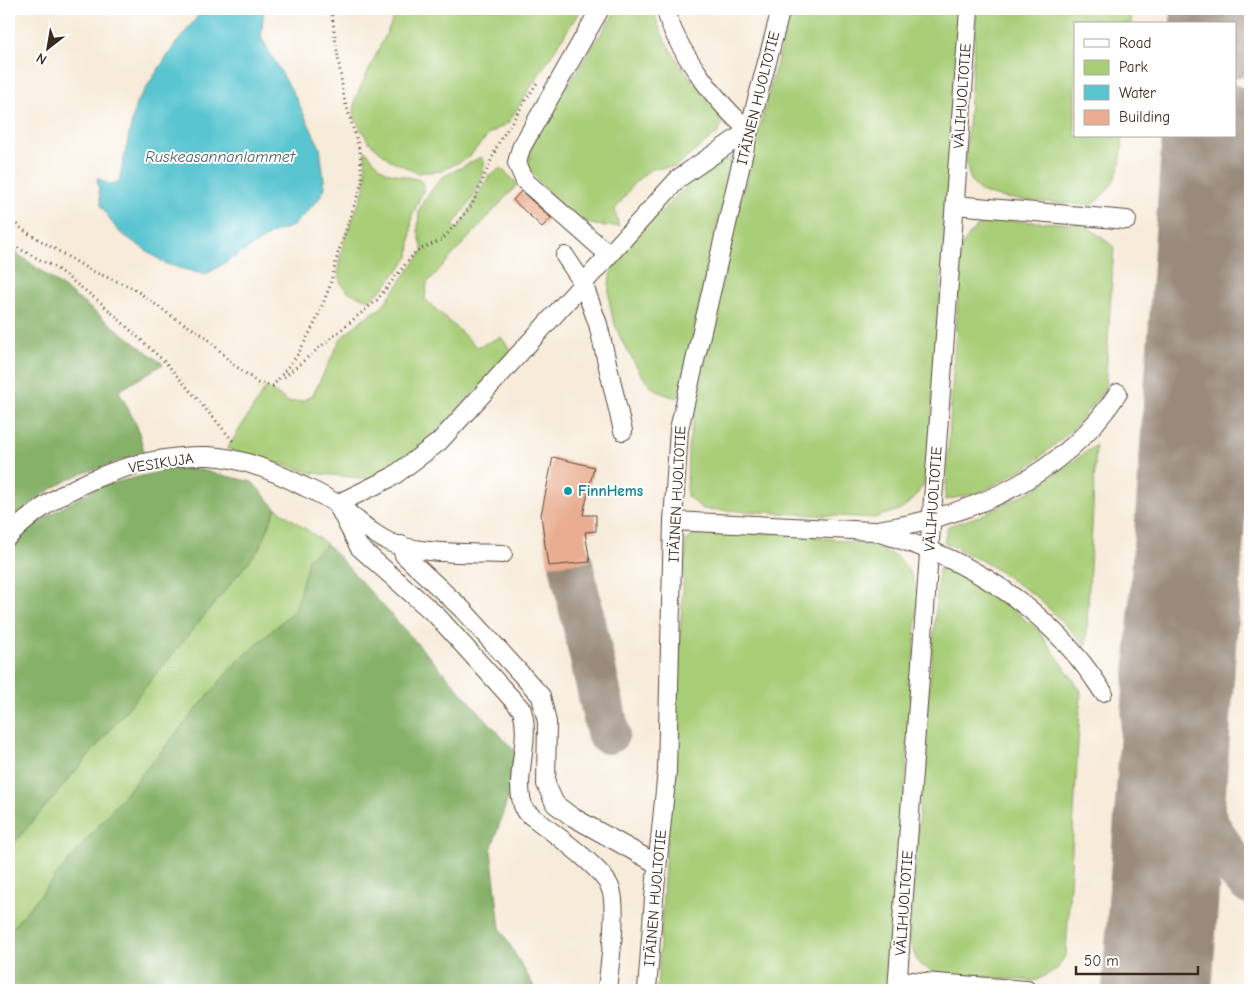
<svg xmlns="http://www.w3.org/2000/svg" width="1259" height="999" viewBox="0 0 1259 999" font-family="'Comic Neue',sans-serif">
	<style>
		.green { fill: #a9ce78; stroke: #727c4b }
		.forest { fill: #86b168; stroke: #606e43 }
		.water { fill: #58c5d0; stroke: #4a7877 }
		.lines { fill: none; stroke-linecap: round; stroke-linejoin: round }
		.taxiway { stroke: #998a7c; stroke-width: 44 }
		.runway { stroke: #998a7c; stroke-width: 110 }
		.building { fill: #e9ae91 }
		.minor-casing { stroke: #57473a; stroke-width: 20 }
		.path { stroke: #57473a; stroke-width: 3; stroke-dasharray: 1 4; stroke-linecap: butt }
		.minor { stroke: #fff; stroke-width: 18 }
		.culture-dot { fill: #0f9aa8; stroke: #fff; stroke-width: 2 }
		.labels { text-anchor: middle; stroke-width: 4; stroke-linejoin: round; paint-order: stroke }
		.street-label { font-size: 15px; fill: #3b2a1e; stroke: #fff }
		.culture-label { font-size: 15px; font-weight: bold; fill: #0d838f; stroke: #fff; text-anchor: start }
		.water-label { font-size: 16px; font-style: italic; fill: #45605c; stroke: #fff }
	</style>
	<rect width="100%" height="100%" fill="#fff"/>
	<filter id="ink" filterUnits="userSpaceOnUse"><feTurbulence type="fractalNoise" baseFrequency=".02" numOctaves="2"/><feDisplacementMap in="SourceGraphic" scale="10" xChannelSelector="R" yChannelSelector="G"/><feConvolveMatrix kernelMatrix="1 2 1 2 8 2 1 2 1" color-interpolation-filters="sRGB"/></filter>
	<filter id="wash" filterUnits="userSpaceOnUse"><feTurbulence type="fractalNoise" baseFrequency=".0096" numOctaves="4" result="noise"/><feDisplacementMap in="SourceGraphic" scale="20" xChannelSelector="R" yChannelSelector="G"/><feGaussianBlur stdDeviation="1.12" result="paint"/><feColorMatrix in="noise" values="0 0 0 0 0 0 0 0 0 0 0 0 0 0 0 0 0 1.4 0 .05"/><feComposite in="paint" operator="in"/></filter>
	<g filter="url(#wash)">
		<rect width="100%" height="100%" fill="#f7ebd9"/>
		<g class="green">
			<polygon points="398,9 581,9 508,123 489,134 468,158 441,171 417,173 389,159 369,142 354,117 355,99"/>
			<path d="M 617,9 L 654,9 C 660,48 702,89 723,122 L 718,133 L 675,167 L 651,169 L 634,183 L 615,210 L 619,226 C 611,226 602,226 595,225 C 567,218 545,189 528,168 L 530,153 L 537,132 Z"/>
			<polygon points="791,9 961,9 927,472 923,485 915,497 902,509 874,518 703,509 687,496 688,446 707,353 741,198"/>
			<path d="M 977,9 L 1132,9 L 1131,24 L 1075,24 L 1075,136 L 1123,136 C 1120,171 1119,181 1092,205 C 1069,203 992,202 978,189 C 967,179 967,166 966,153 Z"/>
			<path d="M 365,150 L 381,168 L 387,172 L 420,180 L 425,187 L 412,215 L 409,257 L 382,290 L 369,300 C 361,297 352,295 345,289 C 325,270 357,213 363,192 C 368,178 365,164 365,150 Z"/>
			<path d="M 481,157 L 484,160 C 485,190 467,203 453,226 L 458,229 L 489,176 L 501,168 L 518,184 L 427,283 L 425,299 L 477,347 L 501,337 L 513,353 L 415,452 L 378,480 L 313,473 L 227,449 L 266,387 L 288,402 L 302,401 L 313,395 L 341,338 L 364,318 L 381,308 L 423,251 L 418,231 L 419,210 L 424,200 L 441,178 Z"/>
			<path d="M 733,157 L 678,398 C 649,392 644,379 630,355 C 613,329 601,291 615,261 C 618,252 689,183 700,175 C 709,167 722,162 733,157 Z"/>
			<polygon points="986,220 1084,224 1114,247 1105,389 1074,428 1032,464 981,492 945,500 961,247 972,231"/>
			<polygon points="1096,445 1086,646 1037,597 988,564 944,542 948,526 980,516 1035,489"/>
			<polygon points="276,508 327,544 308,560 296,609 233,666 9,932 9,849 91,753 260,548"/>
			<path d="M 703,529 C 746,532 866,534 898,558 C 910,568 915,583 918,598 L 891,990 L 657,990 L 686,541 Z"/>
			<polygon points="939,568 986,588 1038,630 1081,691 1066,954 1057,969 1035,981 937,974 918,963 909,940"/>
		</g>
		<g class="forest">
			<path d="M 9,248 C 62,284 111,326 163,364 L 119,391 L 137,426 L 144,451 C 120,463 92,468 68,480 C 46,491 27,506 9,523 Z"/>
			<polygon points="183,466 252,482 276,508 260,548 91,753 9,849 9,551 26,529 97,487"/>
			<polygon points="327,544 521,758 491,850 500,928 536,990 9,990 9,932 233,666 296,609 308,559"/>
		</g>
		<polygon class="water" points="198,9 264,9 261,37 296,98 320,148 325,188 319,199 293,226 275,232 205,275 166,264 118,231 101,206 97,178 111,185 119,181 136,103 174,46 198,16"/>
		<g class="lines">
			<g class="taxiway">
				<polyline points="1243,9 1250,29"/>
				<polyline points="1196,421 1208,355 1224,317 1250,277"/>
				<polyline points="571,564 608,732"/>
				<path d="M 1177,725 C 1189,785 1205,838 1250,883"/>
			</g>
			<g class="runway">
				<polyline points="1225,24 1226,9"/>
				<polyline points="1157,990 1217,136"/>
			</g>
		</g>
		<g id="blocks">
			<g class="building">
				<polygon points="521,191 551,218 542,227 513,200"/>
				<polygon points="553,457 594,467 583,515 596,515 596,531 585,532 590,562 548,566 541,515"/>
			</g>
		</g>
	</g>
	<g filter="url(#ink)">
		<use href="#blocks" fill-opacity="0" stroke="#57473a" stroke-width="1"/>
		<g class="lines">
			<g class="minor-casing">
				<g id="minor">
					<polyline points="600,9 521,148 517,163 525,181 609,255"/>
					<polyline points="955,205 1127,220"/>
					<polyline points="565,256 583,283 598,324 623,431"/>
					<path d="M 673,521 L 873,531 C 968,557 1049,608 1103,692"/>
					<path d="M 878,530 C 974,515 1063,477 1118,393"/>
					<path d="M 9,536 C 59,485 136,455 208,456 C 240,457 276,472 305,487 C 316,492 328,498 338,505 C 356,518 373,536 394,544 C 422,554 472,553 503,554"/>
					<polyline points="401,545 404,555 462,609 541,696 547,722 546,784 555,804 571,816 657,864"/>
					<polyline points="898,980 1027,990"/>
					<path d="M 607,990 C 609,968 619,905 610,887 C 600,865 546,828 525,811 C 511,779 532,743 522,710 L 438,617 L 359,547 L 337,504 L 392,477 L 439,442 L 679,178 L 749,130 C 719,106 673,46 666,9"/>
					<polyline points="647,990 654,898 667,771 673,521 679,429 749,130 781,9"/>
					<polyline points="897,990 969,9"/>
				</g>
			</g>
			<g class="path">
				<polyline points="9,218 23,230 90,270 133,288 170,315 206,337 233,364 258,383 273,386 298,354 315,323 330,286 338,253 362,182 360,151 344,98 331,9"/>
				<polyline points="9,243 57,269 100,302 166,363 235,443"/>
				<polyline points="284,377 377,300 416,251 442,240 472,205 499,142 537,83"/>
			</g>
			<use href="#minor" class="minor"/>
		</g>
	</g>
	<circle class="culture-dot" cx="568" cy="491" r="5"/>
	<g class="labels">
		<g class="street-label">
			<text transform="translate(962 96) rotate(-86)" y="5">VÄLIHUOLTOTIE</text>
			<text transform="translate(758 98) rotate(-76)" y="5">ITÄINEN HUOLTOTIE</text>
			<text transform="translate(161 463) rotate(-9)" y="5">VESIKUJA</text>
			<text transform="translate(677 494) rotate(-87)" y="5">ITÄINEN HUOLTOTIE</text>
			<text transform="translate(933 499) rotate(-86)" y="5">VÄLIHUOLTOTIE</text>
			<text transform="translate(655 898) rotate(-85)" y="5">ITÄINEN HUOLTOTIE</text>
			<text transform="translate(904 903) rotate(-86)" y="5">VÄLIHUOLTOTIE</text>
		</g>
		<g class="culture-label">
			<text x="578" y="496">FinnHems</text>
		</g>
		<g class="water-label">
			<text x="220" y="162">Ruskeasannanlammet</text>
		</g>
	</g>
	<rect width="1259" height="999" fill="none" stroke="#fff" stroke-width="30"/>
	<rect x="1074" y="22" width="162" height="115" fill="#ffffff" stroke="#b1aaa5"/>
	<rect x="1084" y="39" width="25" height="8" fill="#ffffff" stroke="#b1aaa5"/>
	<text x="1119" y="48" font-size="15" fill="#3b2a1e">Road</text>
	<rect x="1084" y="60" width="25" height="15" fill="#a9ce78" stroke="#b1aaa5"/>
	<text x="1119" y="72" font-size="15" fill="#3b2a1e">Park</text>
	<rect x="1084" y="85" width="25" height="15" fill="#58c5d0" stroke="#b1aaa5"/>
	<text x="1119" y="98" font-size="15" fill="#3b2a1e">Water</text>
	<rect x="1084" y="110" width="25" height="15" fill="#e9ae91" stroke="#b1aaa5"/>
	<text x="1119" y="122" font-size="15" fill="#3b2a1e">Building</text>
	<g transform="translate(48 48) rotate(211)" stroke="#ffffff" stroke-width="4" paint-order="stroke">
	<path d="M0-4L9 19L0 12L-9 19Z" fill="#3b2a1e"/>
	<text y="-8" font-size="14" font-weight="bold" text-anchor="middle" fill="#3b2a1e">N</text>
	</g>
	<path d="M1076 966v8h122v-8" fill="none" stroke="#3b2a1e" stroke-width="2.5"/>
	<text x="1084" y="966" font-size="15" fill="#3b2a1e" stroke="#ffffff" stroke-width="4" paint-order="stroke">50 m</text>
</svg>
